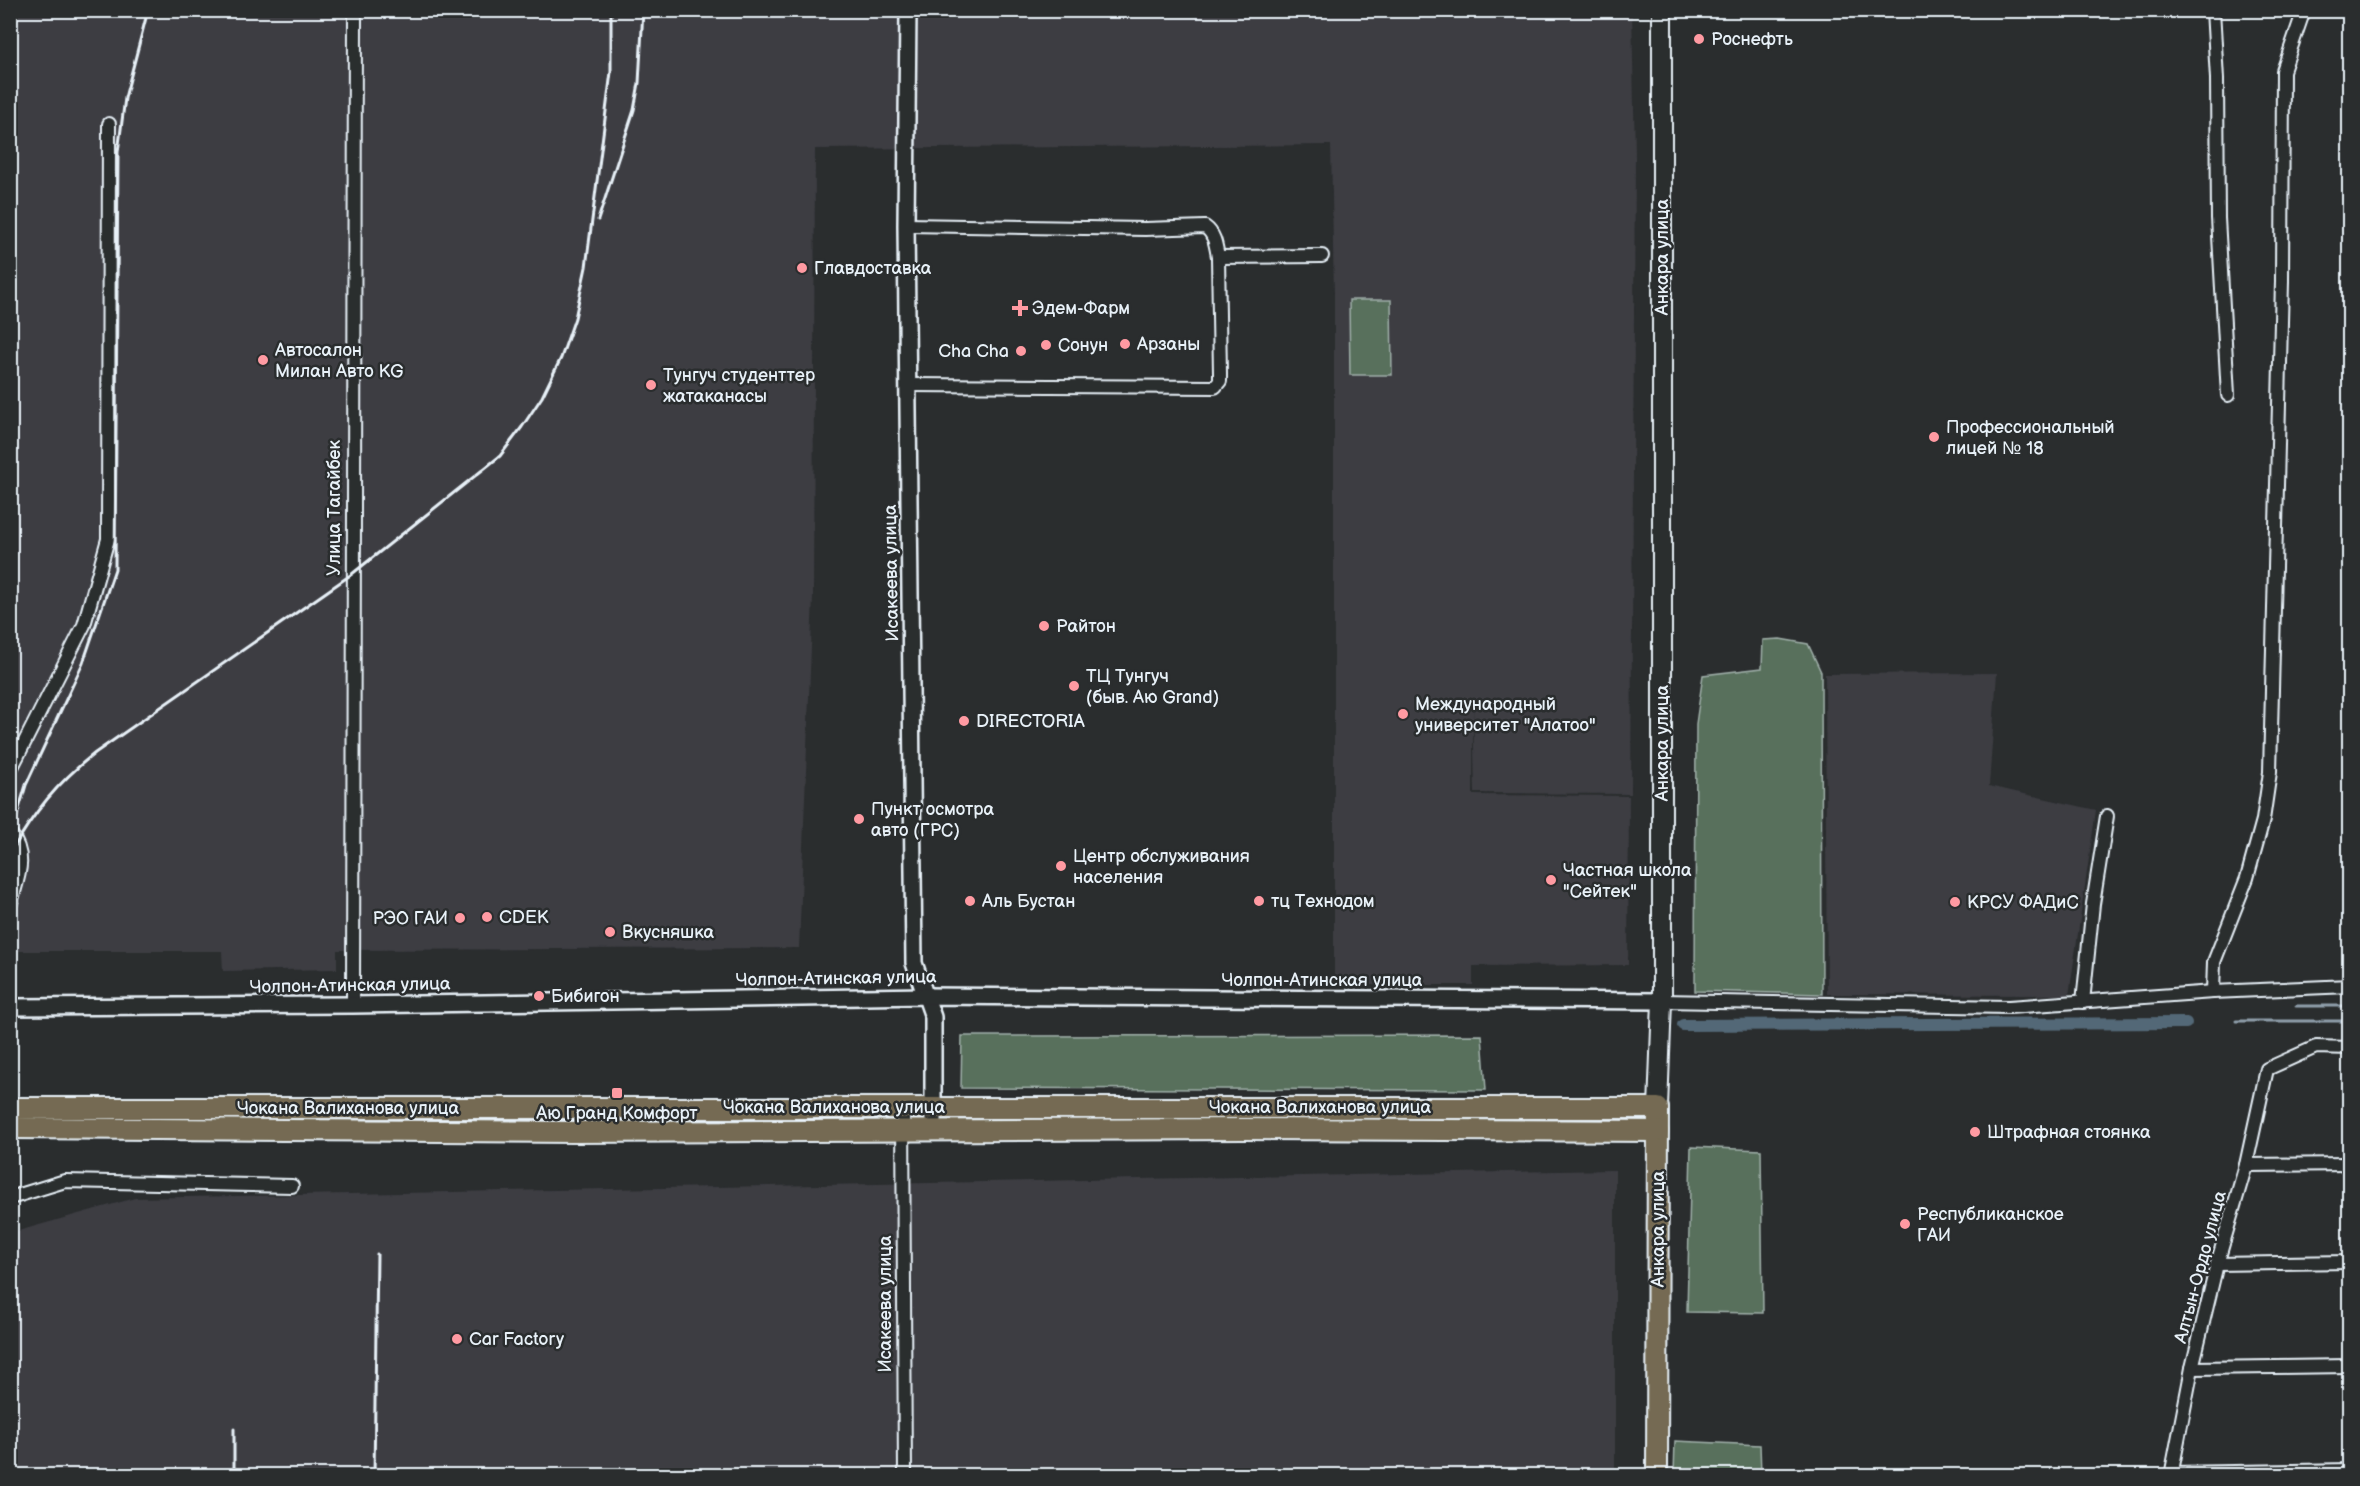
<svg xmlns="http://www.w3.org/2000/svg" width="2360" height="1486" viewBox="0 0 2360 1486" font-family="'Balsamiq Sans',sans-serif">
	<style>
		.built { fill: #3d3d43 }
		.green { fill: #586f5c; stroke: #a0b0aa; stroke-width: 1.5 }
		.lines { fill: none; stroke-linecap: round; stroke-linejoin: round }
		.stream { stroke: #8f9fab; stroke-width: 3 }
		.canal { stroke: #536877; stroke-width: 12 }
		.minor-casing { stroke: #e8f1f8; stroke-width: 16 }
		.tertiary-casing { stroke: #e8f1f8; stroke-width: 20 }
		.secondary-casing { stroke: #e8f1f8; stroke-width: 22 }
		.primary-casing { stroke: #e8f1f8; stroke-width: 24 }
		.minor { stroke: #2a2d2e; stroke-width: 12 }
		.tertiary { stroke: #2a2d2e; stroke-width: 15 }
		.secondary { stroke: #2a2d2e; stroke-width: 18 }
		.primary { stroke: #746b52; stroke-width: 20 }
		.rail { stroke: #e8f1f8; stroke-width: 3 }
		.poi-dot { fill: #ff9aa2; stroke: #2a2d2e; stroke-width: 2 }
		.labels { text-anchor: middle; stroke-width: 5; stroke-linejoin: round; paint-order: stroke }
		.poi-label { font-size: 18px; fill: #e8f1f8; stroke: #2a2d2e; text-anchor: start }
		.street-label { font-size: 18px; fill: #e8f1f8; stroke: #2a2d2e }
	</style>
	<rect width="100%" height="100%" fill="#2a2d2e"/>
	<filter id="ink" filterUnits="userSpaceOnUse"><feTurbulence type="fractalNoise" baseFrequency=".0167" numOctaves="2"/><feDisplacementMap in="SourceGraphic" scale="12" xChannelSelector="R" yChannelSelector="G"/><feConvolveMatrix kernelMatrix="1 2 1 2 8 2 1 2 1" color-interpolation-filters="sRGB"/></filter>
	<g filter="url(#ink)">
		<g class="built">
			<polygon points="10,11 1632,11 1635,157 1631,794 1475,793 1473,702 1473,795 1629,796 1628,965 1473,966 1473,985 1334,985 1334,294 1331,145 815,149 813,596 799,948 337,950 337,969 223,971 222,951 11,951"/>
			<polygon points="1997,673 1989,786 2096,810 2069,995 1827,994 1825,674"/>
			<polygon points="1615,1170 1615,1475 11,1476 11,1233 135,1198"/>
		</g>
		<g class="green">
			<polygon points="1349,300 1391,300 1392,375 1350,375"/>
			<polygon points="1780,639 1808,644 1821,672 1822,994 1695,991 1696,724 1703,675 1762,668 1763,640"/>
			<polygon points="1482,1035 1486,1090 961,1088 962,1036"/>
			<polygon points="1691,1147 1761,1150 1763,1313 1687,1312"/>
			<polygon points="1675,1441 1760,1445 1761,1475 1674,1475"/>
		</g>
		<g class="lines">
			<g class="stream">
				<polyline points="2296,1006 2350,1006"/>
				<polyline points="2236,1021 2350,1021"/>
			</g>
			<polyline class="canal" points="1683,1025 2186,1023"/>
			<g class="minor-casing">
				<g id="minor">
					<polyline points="2213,10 2217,79 2218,218 2228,395"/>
					<path d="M 906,225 L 1145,229 L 1205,227 C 1215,234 1216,246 1218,257 L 1220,373 L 1220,381 L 1215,387 L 908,385"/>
					<polyline points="1218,257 1322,256"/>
					<polyline points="10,771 84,625 108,539 109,124"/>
					<path d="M 10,833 C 29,857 17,879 10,906"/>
					<polyline points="2213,992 2214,962 2247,878 2263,820 2270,772 2282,281 2283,71 2304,10"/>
					<polyline points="1662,1001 2009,1007 2213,992 2350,986"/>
					<polyline points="2083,1002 2093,904 2107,816"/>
					<polyline points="353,1005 355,10"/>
					<polyline points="903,1107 905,1476"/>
					<polyline points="2246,1165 2350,1164"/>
					<polyline points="10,1198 65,1181 292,1186"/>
					<polyline points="2217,1264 2350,1262"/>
					<polyline points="2192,1368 2350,1366"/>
					<polyline points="2172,1473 2350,1470"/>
					<polyline points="2171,1476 2192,1368 2217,1264 2246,1165 2267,1069 2316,1047 2350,1048"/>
				</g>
			</g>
			<g class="tertiary-casing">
				<g id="tertiary">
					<polyline points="908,10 906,225 914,963 933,1017 933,1132"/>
					<polyline points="10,1007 353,1005 926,996 1662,1001"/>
				</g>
			</g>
			<g class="secondary-casing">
				<polyline id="secondary" points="1658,1108 1662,1001 1662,10"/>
			</g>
			<g class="primary-casing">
				<g id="primary">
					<polyline points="10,1108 1658,1108 1657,1476"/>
					<polyline points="10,1128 574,1132 1244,1129 1658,1131"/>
				</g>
			</g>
			<use href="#minor" class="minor"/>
			<use href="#tertiary" class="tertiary"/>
			<use href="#secondary" class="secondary"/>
			<use href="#primary" class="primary"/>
			<g class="rail">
				<polyline points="598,220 634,110 639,83 643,10"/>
				<polyline points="10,839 26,785 83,663 115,569 118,152 125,98 148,10"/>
				<path d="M 10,854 C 34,812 57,783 95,753 L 352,574 L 500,456 L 522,427 L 542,397 L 561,358 L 575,318 L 586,267 L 611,72 L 611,10"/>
				<polyline points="234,1429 234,1476"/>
				<polyline points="374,1476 377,1254"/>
			</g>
		</g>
	</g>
	<g class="poi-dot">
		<circle cx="1699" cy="39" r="6"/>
		<circle cx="802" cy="268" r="6"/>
		<path d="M1017 299h6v6h6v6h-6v6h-6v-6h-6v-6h6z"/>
		<circle cx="1125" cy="344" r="6"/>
		<circle cx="1046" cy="345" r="6"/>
		<circle cx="1021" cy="351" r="6"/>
		<circle cx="263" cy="360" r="6"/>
		<circle cx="651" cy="385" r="6"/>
		<circle cx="1934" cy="437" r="6"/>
		<circle cx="1044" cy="626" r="6"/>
		<circle cx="1074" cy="686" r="6"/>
		<circle cx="1403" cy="714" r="6"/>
		<circle cx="964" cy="721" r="6"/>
		<circle cx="859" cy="819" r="6"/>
		<circle cx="1061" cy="866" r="6"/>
		<circle cx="1551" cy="880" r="6"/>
		<circle cx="970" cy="901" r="6"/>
		<circle cx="1259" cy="901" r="6"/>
		<circle cx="1955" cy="902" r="6"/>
		<circle cx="487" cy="917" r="6"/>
		<circle cx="460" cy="918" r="6"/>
		<circle cx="610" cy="932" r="6"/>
		<circle cx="539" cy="996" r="6"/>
		<rect x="611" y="1087" width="12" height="12" rx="3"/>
		<circle cx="1975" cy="1132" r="6"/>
		<circle cx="1905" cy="1224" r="6"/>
		<circle cx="457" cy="1339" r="6"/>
	</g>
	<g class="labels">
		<g class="poi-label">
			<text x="1711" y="45">Роснефть</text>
			<text x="814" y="274">Главдоставка</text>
			<text x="1032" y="314">Эдем-Фарм</text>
			<text x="1137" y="350">Арзаны</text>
			<text x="1058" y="351">Сонун</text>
			<text x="275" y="356">Автосалон<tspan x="275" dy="21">Милан Авто KG</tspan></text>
			<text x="1009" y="357" text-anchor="end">Cha Cha</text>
			<text x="663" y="381">Тунгуч студенттер<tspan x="663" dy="21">жатаканасы</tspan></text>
			<text x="1946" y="433">Профессиональный<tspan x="1946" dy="21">лицей № 18</tspan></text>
			<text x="1056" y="632">Райтон</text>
			<text x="1086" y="682">ТЦ Тунгуч<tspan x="1086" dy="21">(быв. Аю Grand)</tspan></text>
			<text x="1415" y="710">Международный<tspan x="1415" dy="21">университет "Алатоо"</tspan></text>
			<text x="976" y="727">DIRECTORIA</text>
			<text x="871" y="815">Пункт осмотра<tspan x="871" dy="21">авто (ГРС)</tspan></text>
			<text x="1073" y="862">Центр обслуживания<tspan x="1073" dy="21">населения</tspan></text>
			<text x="1563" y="876">Частная школа<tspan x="1563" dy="21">"Сейтек"</tspan></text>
			<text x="982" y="907">Аль Бустан</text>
			<text x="1271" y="907">тц Технодом</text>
			<text x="1967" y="908">КРСУ ФАДиС</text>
			<text x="499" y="923">CDEK</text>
			<text x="448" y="924" text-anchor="end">РЭО ГАИ</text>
			<text x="622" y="938">Вкусняшка</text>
			<text x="551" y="1002">Бибигон</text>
			<text x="617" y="1119" text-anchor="middle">Аю Гранд Комфорт</text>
			<text x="1987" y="1138">Штрафная стоянка</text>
			<text x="1917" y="1220">Республиканское<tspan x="1917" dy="21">ГАИ</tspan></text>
			<text x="469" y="1345">Car Factory</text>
		</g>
		<g class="street-label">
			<text transform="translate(1662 257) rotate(-90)" y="6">Анкара улица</text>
			<text transform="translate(334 508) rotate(-90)" y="6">Улица Тагайбек</text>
			<text transform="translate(891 573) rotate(-91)" y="6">Исакеева улица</text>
			<text transform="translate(1662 743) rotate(-90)" y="6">Анкара улица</text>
			<text transform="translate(836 978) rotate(-1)" y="6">Чолпон-Атинская улица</text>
			<text x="1322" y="986">Чолпон-Атинская улица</text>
			<text transform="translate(350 985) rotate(-1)" y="6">Чолпон-Атинская улица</text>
			<text x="834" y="1113">Чокана Валиханова улица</text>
			<text x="1320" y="1113">Чокана Валиханова улица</text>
			<text x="348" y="1114">Чокана Валиханова улица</text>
			<text transform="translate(1658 1229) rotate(-90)" y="6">Анкара улица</text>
			<text transform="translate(2200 1267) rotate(-75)" y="6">Алтын-Ордо улица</text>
			<text transform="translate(885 1304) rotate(-90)" y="6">Исакеева улица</text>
		</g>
	</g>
	<rect width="2360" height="1486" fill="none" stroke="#2a2d2e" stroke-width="36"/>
	<rect x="18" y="18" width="2324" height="1450" fill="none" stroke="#e8f1f8" stroke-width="2" filter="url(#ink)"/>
</svg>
